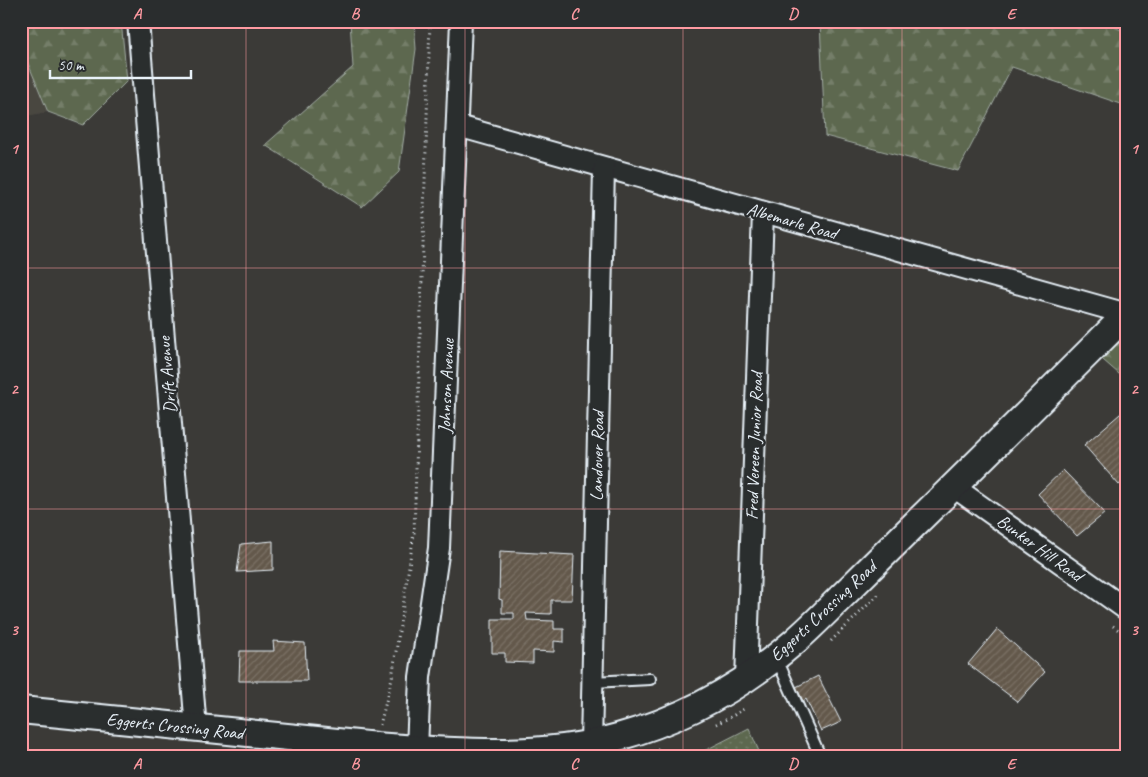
<svg xmlns="http://www.w3.org/2000/svg" width="1148" height="777" viewBox="0 0 1148 777" font-family="Caveat,sans-serif">
	<style>
		.built { fill: #4a4641 }
		.forest { fill: url(#forest-firs); stroke: #a2aca4 }
		.park { fill: url(#park-dots); stroke: #a2aca4 }
		.building { fill: url(#building-hatch); stroke: #e8f1f8 }
		.lines { fill: none; stroke-linecap: round; stroke-linejoin: round }
		.service-casing { stroke: #e8f1f8; stroke-width: 14 }
		.minor-casing { stroke: #e8f1f8; stroke-width: 24 }
		.tertiary-casing { stroke: #e8f1f8; stroke-width: 30 }
		.path { stroke: #e8f1f8; stroke-width: 3; stroke-dasharray: 1 4; stroke-linecap: butt }
		.service { stroke: #2a2d2e; stroke-width: 10 }
		.minor { stroke: #2a2d2e; stroke-width: 20 }
		.tertiary { stroke: #2a2d2e; stroke-width: 26 }
		.grid { fill: none; stroke: #ff9aa2; stroke-width: 1; stroke-opacity: 0.55 }
		.labels { text-anchor: middle; stroke-width: 5; stroke-linejoin: round; paint-order: stroke }
		.street-label { font-size: 18px; fill: #e8f1f8; stroke: #2a2d2e }
		.neatline { fill: none; stroke: #ff9aa2; stroke-width: 2 }
		.grid-label { font-size: 16px; text-anchor: middle; font-weight: bold; fill: #ff9aa2 }
	</style>
	<defs>
		<pattern id="forest-firs" width="22" height="20" patternUnits="userSpaceOnUse" patternTransform="scale(1.25)"><rect width="22" height="20" fill="#5d684f"/><path d="M5 1l3.5 6h-7zM16 11l3.5 6h-7z" fill="#747e69"/></pattern>
		<pattern id="park-dots" width="8" height="8" patternUnits="userSpaceOnUse" patternTransform="scale(1.25)"><rect width="8" height="8" fill="#5d684f"/><path d="M2 2h.1M6 6h.1" fill="none" stroke="#747e69" stroke-width="1.8" stroke-linecap="round"/></pattern>
		<pattern id="building-hatch" width="6" height="6" patternUnits="userSpaceOnUse" patternTransform="scale(1.25)"><rect width="6" height="6" fill="#64594b"/><path d="M-1 1l2-2M0 6l6-6M5 7l2-2" fill="none" stroke="#7a7166"/></pattern>
	</defs>
	<rect width="100%" height="100%" fill="#3b3a37"/>
	<filter id="ink" filterUnits="userSpaceOnUse"><feTurbulence type="fractalNoise" baseFrequency=".02" numOctaves="2"/><feDisplacementMap in="SourceGraphic" scale="10" xChannelSelector="R" yChannelSelector="G"/><feConvolveMatrix kernelMatrix="1 2 1 2 8 2 1 2 1" color-interpolation-filters="sRGB"/></filter>
	<g filter="url(#ink)">
		<polygon class="built" points="21,46 48,112 21,117"/>
		<g class="forest">
			<polygon points="21,21 121,21 127,81 83,125 48,112 21,46"/>
			<polygon points="350,21 414,21 416,49 399,172 362,207 265,145 353,67"/>
			<polygon points="820,21 1098,21 1127,32 1127,106 1012,67 958,171 825,136"/>
			<polygon points="1127,304 1127,381 1087,346"/>
		</g>
		<polygon class="park" points="749,728 761,756 694,756"/>
		<g class="building">
			<polygon points="1127,408 1127,478 1119,485 1084,445"/>
			<polygon points="1063,470 1105,513 1077,536 1038,494"/>
			<polygon points="273,541 273,570 237,572 241,544"/>
			<polygon points="500,551 574,555 572,600 551,600 551,614 526,613 527,620 554,621 554,629 564,629 564,642 554,641 554,652 533,651 533,663 505,662 505,653 492,653 492,619 514,619 514,613 502,613 502,600 499,599"/>
			<polygon points="997,629 1045,672 1018,702 968,664"/>
			<polygon points="273,641 305,643 307,681 239,681 240,651 274,651"/>
			<polygon points="818,676 841,722 821,731 806,699 803,701 796,687"/>
		</g>
		<g class="lines">
			<g class="service-casing">
				<g id="service">
					<polyline points="776,657 820,756"/>
					<polyline points="592,682 650,679"/>
				</g>
			</g>
			<g class="minor-casing">
				<g id="minor">
					<polyline points="138,21 196,729"/>
					<polyline points="458,126 1127,314"/>
					<polyline points="954,487 1127,610"/>
					<polyline points="746,679 763,213"/>
					<polyline points="591,744 604,168"/>
					<polyline points="417,749 420,677 439,548 461,21"/>
				</g>
			</g>
			<g class="tertiary-casing">
				<path id="tertiary" d="M 21,710 L 377,746 C 456,752 541,759 618,737 C 683,719 743,686 794,642 C 808,630 821,617 834,604 C 861,577 888,551 915,524 C 986,455 1057,384 1127,314"/>
			</g>
			<g class="path">
				<polyline points="1113,626 1127,636"/>
				<polyline points="831,641 880,593"/>
				<polyline points="716,724 731,717 745,708"/>
				<polyline points="380,725 392,678 414,533 430,21"/>
				<polyline points="644,756 660,749"/>
			</g>
			<use href="#service" class="service"/>
			<use href="#minor" class="minor"/>
			<use href="#tertiary" class="tertiary"/>
		</g>
	</g>
	<path class="grid" d="M 246,21 L 246,756M 465,21 L 465,756M 683,21 L 683,756M 902,21 L 902,756M 21,268 L 1127,268M 21,509 L 1127,509"/>
	<g class="labels">
		<g class="street-label">
			<text transform="translate(792 221) rotate(16)" y="6">Albemarle Road</text>
			<text transform="translate(167 375) rotate(-95)" y="6">Drift Avenue</text>
			<text transform="translate(446 386) rotate(-88)" y="6">Johnson Avenue</text>
			<text transform="translate(754 446) rotate(-88)" y="6">Fred Vereen Junior Road</text>
			<text transform="translate(597 456) rotate(-89)" y="6">Landover Road</text>
			<text transform="translate(1040 548) rotate(36)" y="6">Bunker Hill Road</text>
			<text transform="translate(823 611) rotate(-43)" y="6">Eggerts Crossing Road</text>
			<text transform="translate(175 726) rotate(6)" y="6">Eggerts Crossing Road</text>
		</g>
	</g>
	<rect width="1148" height="777" fill="none" stroke="#2a2d2e" stroke-width="55"/>
	<path d="M50 70v8h141v-8" fill="none" stroke="#e8f1f8" stroke-width="2.5"/>
	<text x="58" y="70" font-size="15" fill="#e8f1f8" stroke="#2a2d2e" stroke-width="4" paint-order="stroke">50 m</text>
	<rect x="28" y="28" width="1092" height="722" class="neatline"/>
	<g class="grid-label">
		<text x="137" y="19">A</text>
		<text x="355" y="19">B</text>
		<text x="574" y="19">C</text>
		<text x="793" y="19">D</text>
		<text x="1011" y="19">E</text>
		<text x="14" y="154">1</text>
		<text x="1134" y="154">1</text>
		<text x="14" y="394">2</text>
		<text x="1134" y="394">2</text>
		<text x="14" y="635">3</text>
		<text x="1134" y="635">3</text>
		<text x="137" y="769">A</text>
		<text x="355" y="769">B</text>
		<text x="574" y="769">C</text>
		<text x="793" y="769">D</text>
		<text x="1011" y="769">E</text>
	</g>
</svg>
